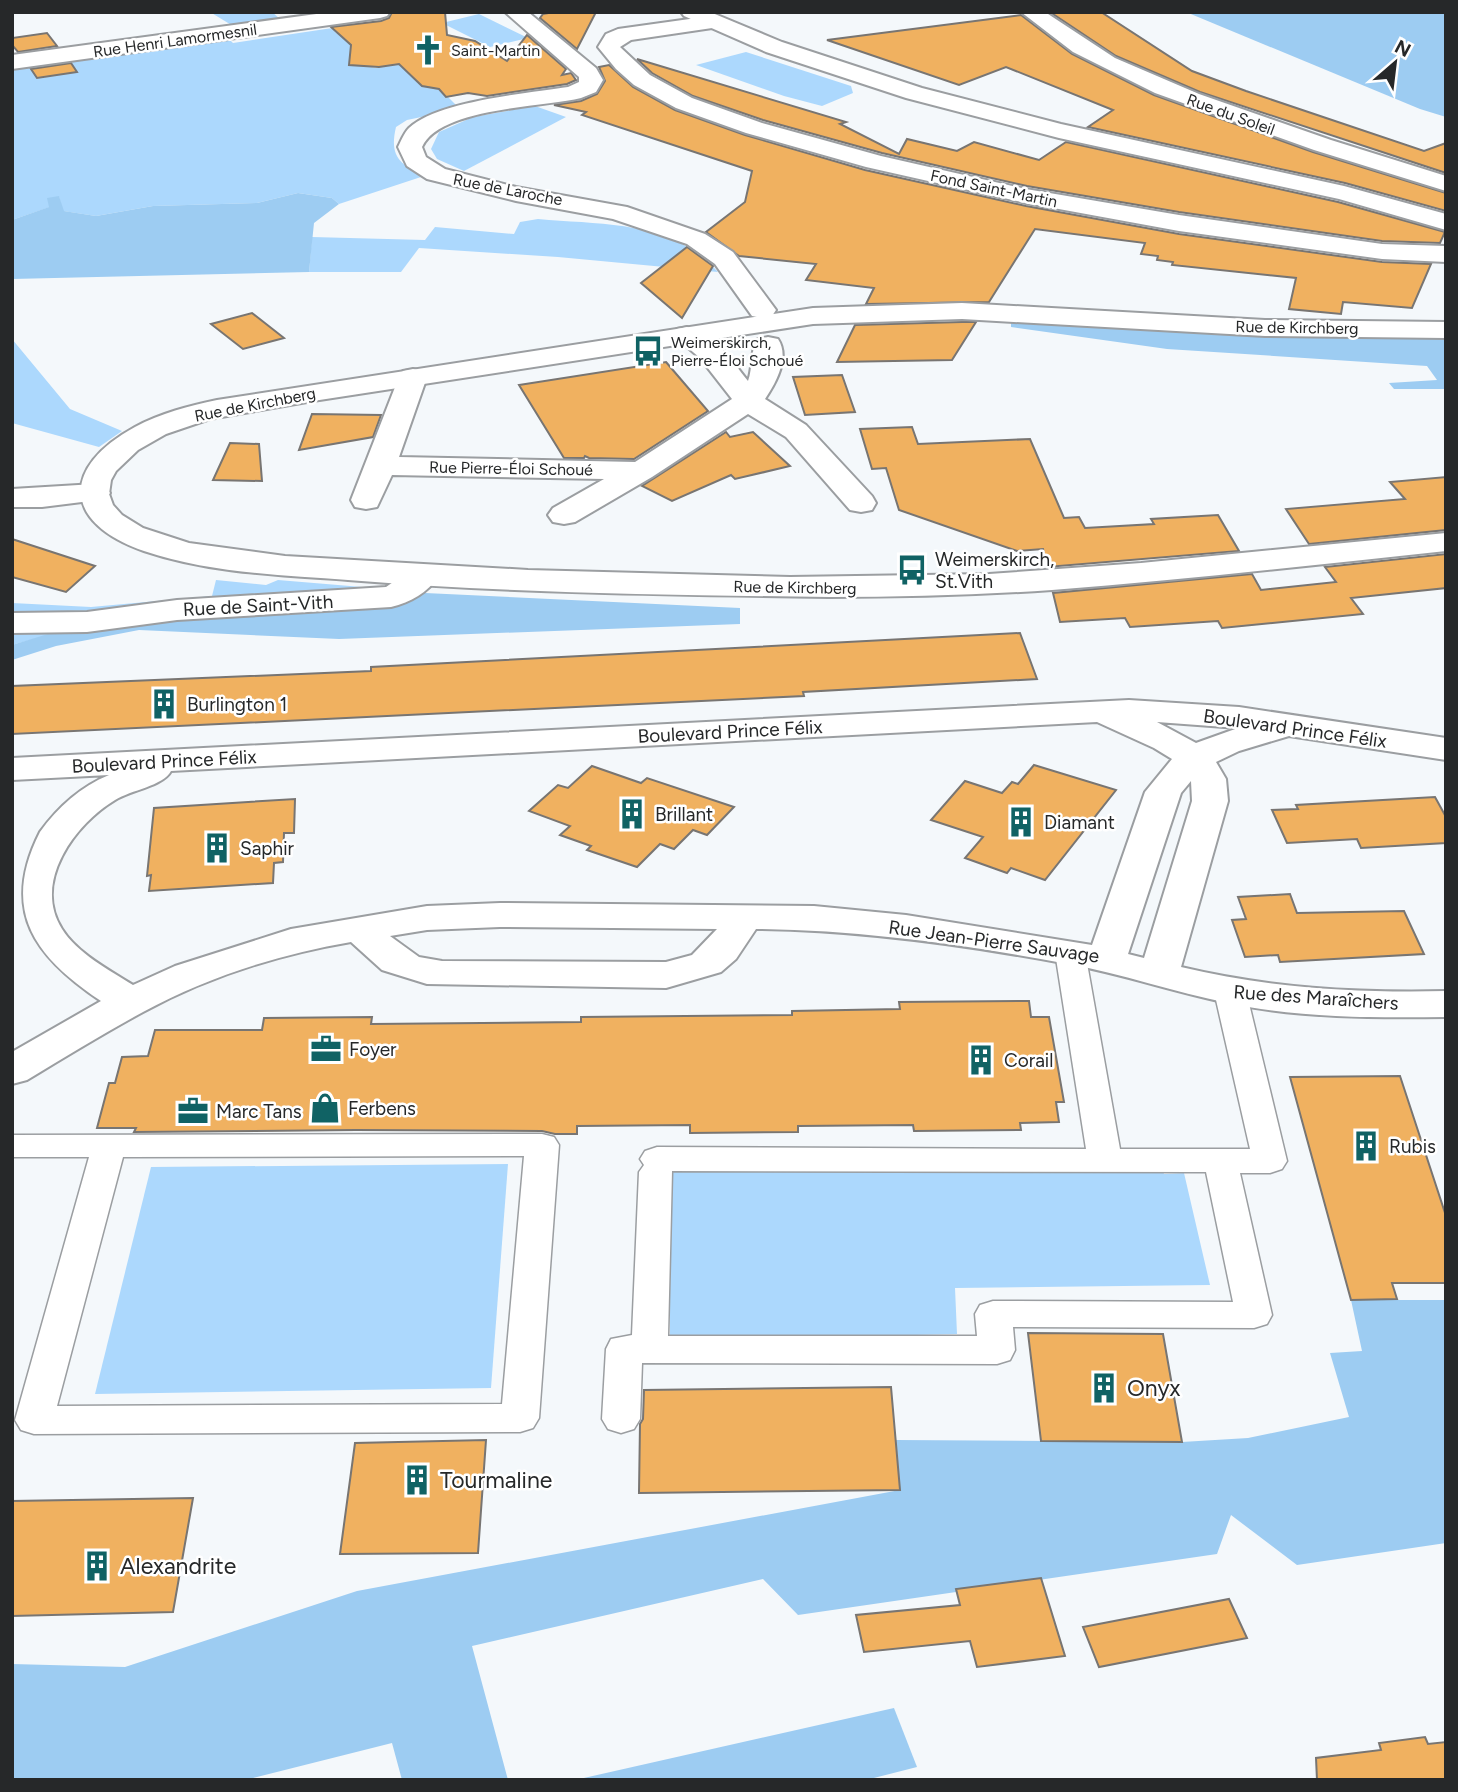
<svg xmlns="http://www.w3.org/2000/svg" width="1458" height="1792" viewBox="0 0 1458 1792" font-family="Figtree,sans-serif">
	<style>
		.green { fill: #acd8fd }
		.forest { fill: #9dccf2 }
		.building { fill: #f0b160; stroke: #787572; stroke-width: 2 }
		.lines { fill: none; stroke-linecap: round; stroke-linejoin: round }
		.pedestrian-casing { stroke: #9b9ea1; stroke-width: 3 }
		.minor-casing { stroke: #9b9ea1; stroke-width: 4 }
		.secondary-casing { stroke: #9b9ea1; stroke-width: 4 }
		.pedestrian { fill: #fff; fill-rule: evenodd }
		.minor { fill: #fff; fill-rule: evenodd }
		.secondary { fill: #fff; fill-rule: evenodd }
		.labels { text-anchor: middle; stroke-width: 5; stroke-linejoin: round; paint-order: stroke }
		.far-street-label { font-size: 16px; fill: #262829; stroke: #fff }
		.far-poi-label { font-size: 16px; fill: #262829; stroke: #fff; text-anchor: start }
		.poi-label { font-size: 19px; fill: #262829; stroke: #fff; text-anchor: start }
		.street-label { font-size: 19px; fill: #262829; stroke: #fff }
		.near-poi-label { font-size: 23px; fill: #262829; stroke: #fff; text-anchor: start }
	</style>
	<rect width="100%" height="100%" fill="#f4f8fb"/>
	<g class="green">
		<polygon points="210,12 272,12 280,19 233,26"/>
		<polygon points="479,14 528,38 490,47 442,23"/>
		<path d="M 359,24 L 350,62 L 376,68 L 403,62 L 407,72 L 423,87 L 436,85 L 460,109 L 407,120 L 396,127 C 389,157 400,164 424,176 L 339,204 L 332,198 L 298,193 L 257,203 L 153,206 L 96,216 L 63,211 L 59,197 L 50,207 L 12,220 L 12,67 L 228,38 L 233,43 Z"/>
		<polygon points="746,52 851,86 853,93 822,106 784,96 696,65"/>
		<polygon points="535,106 566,117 464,171 437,159 431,149 439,132 473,117"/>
		<path d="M 538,219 C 604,225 671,220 718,272 L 558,257 L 419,248 L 401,272 L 309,272 L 312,237 L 425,240 L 435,227 L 514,234 L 520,222 Z"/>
		<polygon points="12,339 70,409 122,431 99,447 12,423"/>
		<polygon points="216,580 266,585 278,580 386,589 52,619 52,634 12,645 12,603 91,607 212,596"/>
		<polygon points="508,1164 491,1388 95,1394 151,1167"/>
		<polygon points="670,1164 1162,1167 1164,1174 1184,1173 1210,1285 955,1288 957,1334 670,1341"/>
	</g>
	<g class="forest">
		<polygon points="1186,12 1446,12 1446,117 1420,109"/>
		<polygon points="298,193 332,198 339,204 314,223 309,272 12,279 12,220 49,207 47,198 59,196 64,211 96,216 153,206 257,203"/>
		<polygon points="1011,323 1267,335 1446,338 1446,389 1394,389 1389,383 1437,380 1427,366 1167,349 1011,327"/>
		<polygon points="404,592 740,608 740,624 339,639 139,630 56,646 12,660 12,645 87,622"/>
		<polygon points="1351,1300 1446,1300 1446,1543 1297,1565 1231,1515 1217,1554 798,1615 763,1579 472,1646 508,1780 402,1780 392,1743 245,1780 12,1780 12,1664 125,1667 357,1591 900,1490 895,1440 1182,1442 1248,1438 1349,1417 1330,1353 1362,1351"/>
		<polygon points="894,1708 917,1767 866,1780 575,1780"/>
	</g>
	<g class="building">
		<polygon points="392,12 445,12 447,35 475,41 507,61 527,35 566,69 562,75 571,73 576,80 567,84 487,96 468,93 446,97 439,89 422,86 399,64 379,67 349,65 351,45 331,27 381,21 389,18"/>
		<polygon points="554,12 596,12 577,49 540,18 543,14"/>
		<polygon points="1050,12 1101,12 1192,71 1246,91 1424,151 1446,143 1446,173 1200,92 1116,56"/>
		<polygon points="1021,15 1072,54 1154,95 1313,152 1446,193 1446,211 1345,183 1088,127 1113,110 1006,67 959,85 827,40"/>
		<polygon points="47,33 57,46 18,52 12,45 12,38"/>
		<polygon points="637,59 846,122 840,124 899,154 907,139 957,151 974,142 1039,160 1066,142 1338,202 1445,232 1440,243 1382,241 1179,212 1027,186 882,153 763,120 693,96 652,73"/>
		<polygon points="71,63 77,72 37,78 31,69"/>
		<polygon points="609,65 633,87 675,110 745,135 865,170 1026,206 1179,234 1382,262 1431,264 1412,308 1343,302 1341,314 1289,309 1296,278 1172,265 1173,262 1157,260 1158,256 1141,254 1145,243 1035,229 989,302 866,304 874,288 806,280 816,264 739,256 706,232 745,202 752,171 582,115 586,112 554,105 581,101 597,94 605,81 599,67"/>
		<polygon points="687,247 713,266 682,318 641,283"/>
		<polygon points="252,313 284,338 243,349 211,324"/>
		<polygon points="962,322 976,322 952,360 837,362 855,325"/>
		<polygon points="666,362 708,411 634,459 589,458 585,456 584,458 564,458 519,385"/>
		<polygon points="842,375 855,412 805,415 793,377"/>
		<polygon points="312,414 381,415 373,437 299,450"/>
		<polygon points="912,427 918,444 1030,439 1064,518 1079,517 1085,528 1154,524 1151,519 1218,515 1239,551 1047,567 1043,549 1017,551 899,510 886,468 872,469 860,429"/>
		<polygon points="726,432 730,437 753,432 790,466 735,479 731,475 672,501 642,486"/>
		<polygon points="230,443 259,444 262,481 213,480"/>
		<polygon points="1446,477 1446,530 1309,544 1286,509 1405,499 1390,482"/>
		<polygon points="12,539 95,566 66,592 12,577"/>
		<polygon points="1446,554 1446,588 1351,598 1363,614 1222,628 1218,621 1130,627 1125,618 1060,622 1053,593 1252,574 1261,590 1336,582 1325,567"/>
		<polygon points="1020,633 1037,679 803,692 804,696 12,734 12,686 371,671 371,667"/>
		<polygon points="1034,765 1116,790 1045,880 1011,868 1007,873 965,858 983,837 931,820 965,781 1002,793 1012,782 1018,784"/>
		<polygon points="592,766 641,783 647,778 734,807 707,835 693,830 674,849 660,844 637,867 587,850 591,846 560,835 570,826 529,811 558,785 568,788"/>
		<polygon points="1435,797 1446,817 1446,843 1361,848 1357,839 1287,843 1272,810 1298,809 1296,805"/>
		<polygon points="295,799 294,833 284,833 283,862 274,863 273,883 149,891 151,875 147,876 154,808"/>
		<polygon points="1290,894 1297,913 1404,911 1424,954 1280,962 1278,955 1245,957 1232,920 1246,919 1238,897"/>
		<polygon points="1029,1001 1031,1017 1049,1017 1064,1102 1056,1102 1059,1122 1020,1123 1021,1130 914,1131 913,1125 798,1126 798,1132 690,1133 690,1125 577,1126 577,1134 555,1134 542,1131 356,1130 134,1132 136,1128 97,1128 109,1083 115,1083 122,1057 148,1056 155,1030 262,1030 264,1018 372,1017 371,1024 581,1022 581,1017 792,1015 792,1011 900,1009 899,1002"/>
		<polygon points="1400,1076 1446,1216 1446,1283 1392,1283 1397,1299 1351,1300 1290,1077"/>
		<polygon points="1028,1333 1163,1334 1182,1442 1041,1441"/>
		<polygon points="891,1387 900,1490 639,1493 640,1424 643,1419 644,1390"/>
		<polygon points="486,1440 478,1553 340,1554 355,1443"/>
		<polygon points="193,1498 173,1612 12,1616 12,1501"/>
		<polygon points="1041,1578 1065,1656 977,1667 970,1641 864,1652 856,1615 960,1605 956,1589"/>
		<polygon points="1229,1599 1247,1638 1099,1667 1083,1627"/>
		<polygon points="1425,1737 1428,1744 1446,1742 1446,1780 1317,1780 1316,1758 1381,1750 1379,1743"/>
	</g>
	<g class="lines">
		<g class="pedestrian-casing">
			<g id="pedestrian">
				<path d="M 1070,943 L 1081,945 L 1085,952 L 1120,1149 L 1250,1149 L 1214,991 L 1219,984 L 1230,981 L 1241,984 L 1246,991 L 1287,1161 L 1282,1169 L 1270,1173 L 1240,1173 L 1272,1315 L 1267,1324 L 1254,1328 L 1013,1327 L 1015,1350 L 1010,1360 L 997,1364 L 642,1363 L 640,1419 L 634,1429 L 621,1433 L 608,1429 L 602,1419 L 606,1349 L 611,1339 L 632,1335 L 639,1172 L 644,1165 L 640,1159 L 645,1151 L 657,1147 L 1086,1149 L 1055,952 L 1059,945 ZM 672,1171 L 1206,1172 L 1233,1302 L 993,1301 L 980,1305 L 975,1314 L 977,1336 L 668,1336 Z"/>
				<path d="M 542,1134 L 554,1137 L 559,1145 L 539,1418 L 533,1428 L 520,1432 L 34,1434 L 21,1430 L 15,1420 L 89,1157 L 12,1157 L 12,1135 ZM 524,1156 L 502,1404 L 57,1406 L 123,1157 Z"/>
			</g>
		</g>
		<g class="minor-casing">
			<g id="minor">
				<polygon points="331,12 390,12 387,16 380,18 12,69 12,55"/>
				<path d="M 505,12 L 528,12 L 596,68 L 603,80 L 596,92 L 581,98 C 543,107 439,108 422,147 L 426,157 L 445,169 L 516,187 L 627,207 L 705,234 L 733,252 L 776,310 L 772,316 L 762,318 L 752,316 L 715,264 L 687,244 L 613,219 L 516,201 L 427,179 L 407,166 L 398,147 C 401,141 404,133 409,128 C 437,101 529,93 568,87 L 579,82 L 579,77 Z"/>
				<polygon points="1021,12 1045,12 1115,58 1199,94 1331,140 1446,176 1446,191 1314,150 1155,93 1073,52"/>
				<polygon points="711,16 719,17 722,22 719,27 631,40 620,47 650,75 692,98 762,123 881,156 1026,189 1179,215 1382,244 1446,246 1446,262 1382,259 1179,231 1026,203 866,167 746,133 676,108 634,85 616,69 598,47 606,34 618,29"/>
				<path d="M 687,327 C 715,334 731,360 748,381 C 753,368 750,350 758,339 L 768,337 L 778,339 C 790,357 776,383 765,399 L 806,425 L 872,496 L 876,503 L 872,510 L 861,512 L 850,510 L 786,437 L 748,414 L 652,477 L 575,522 L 564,524 L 553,522 L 548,515 L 553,508 L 604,479 L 392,475 L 377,507 L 366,509 L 355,507 L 351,500 L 399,377 L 403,371 L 413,369 L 423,371 L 427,377 L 399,457 L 635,462 L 732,399 L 700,358 L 673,335 L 677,329 Z"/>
				<polygon points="95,484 106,487 110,493 106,499 42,507 12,507 12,489"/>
				<path d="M 423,566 L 434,569 L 439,576 C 427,593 411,602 391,607 L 177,620 L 87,632 L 12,633 L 12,613 L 87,612 L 177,600 L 386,587 L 412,569 Z"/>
				<path d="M 1129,700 L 1239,707 L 1446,738 L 1446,760 L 1289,736 L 1239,751 L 1216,762 L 1226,779 L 1228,801 L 1181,967 C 1269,988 1356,993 1446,991 L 1446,1017 C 1374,1018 1299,1018 1228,1003 C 1174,992 1123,974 1068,964 C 966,945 861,930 756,929 L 736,959 L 721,972 L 666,988 L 427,984 L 382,970 L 351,942 C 280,954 207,977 143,1012 C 104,1033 65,1057 27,1080 L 12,1084 L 12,1052 L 101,1001 C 35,957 0,911 40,832 C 58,807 80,787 109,775 L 12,780 L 12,758 ZM 1097,722 L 1154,748 L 1172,759 L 1145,792 L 1092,945 L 906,915 L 814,906 L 500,903 L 427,906 L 291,929 L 175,966 L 133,985 C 109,970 77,953 62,929 C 32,882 75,824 115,800 C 131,790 163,786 171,771 ZM 1157,722 L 1238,728 L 1196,743 ZM 1191,781 L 1192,801 L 1144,958 L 1128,954 L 1181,793 ZM 500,927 L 717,929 L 692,955 L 666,962 L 442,961 L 419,957 L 390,936 L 427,930 Z"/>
			</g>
		</g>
		<g class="secondary-casing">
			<g id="secondary">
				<polygon points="681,12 710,12 782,42 922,88 1061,124 1344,186 1446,214 1446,230 1339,199 1059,138 906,98 766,52 684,16"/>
				<path d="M 962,303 L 1265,320 L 1446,322 L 1446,338 L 1265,336 L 962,319 L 813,324 L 313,401 L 210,419 L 166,434 L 138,450 L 116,471 L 111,480 L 109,494 L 113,505 L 122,515 L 143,528 L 189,543 L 285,556 L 528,570 L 790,577 L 989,574 L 1141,563 L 1446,533 L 1446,551 C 1314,565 1183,580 1052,590 C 978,595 904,597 830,597 C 670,595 508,593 348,580 C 280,575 209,573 144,551 C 63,523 60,468 135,427 C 161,413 189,406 217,400 L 813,308 Z"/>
			</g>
		</g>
		<use href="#pedestrian" class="pedestrian"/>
		<use href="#minor" class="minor"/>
		<use href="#secondary" class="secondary"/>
	</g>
	<defs>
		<g id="church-bare" transform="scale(2.415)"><path d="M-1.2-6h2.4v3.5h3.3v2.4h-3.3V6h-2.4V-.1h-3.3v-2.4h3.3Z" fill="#106264" stroke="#fff" stroke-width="2.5" paint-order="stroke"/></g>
		<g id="bus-bare" transform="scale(2.415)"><path d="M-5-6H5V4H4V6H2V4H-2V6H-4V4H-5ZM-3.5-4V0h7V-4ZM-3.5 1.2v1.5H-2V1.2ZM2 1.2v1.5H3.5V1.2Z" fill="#106264" stroke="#fff" stroke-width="2.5" paint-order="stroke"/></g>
		<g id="building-bare" transform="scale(2.415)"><path d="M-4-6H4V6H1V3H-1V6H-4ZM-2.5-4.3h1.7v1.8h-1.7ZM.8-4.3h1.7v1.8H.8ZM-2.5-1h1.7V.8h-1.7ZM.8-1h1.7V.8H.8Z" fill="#106264" stroke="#fff" stroke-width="2.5" paint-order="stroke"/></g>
		<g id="office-bare" transform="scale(2.415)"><path d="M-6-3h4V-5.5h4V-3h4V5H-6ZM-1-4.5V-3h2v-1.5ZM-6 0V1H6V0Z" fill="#106264" stroke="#fff" stroke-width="2.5" paint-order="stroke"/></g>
		<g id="shop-bare" transform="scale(2.415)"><path d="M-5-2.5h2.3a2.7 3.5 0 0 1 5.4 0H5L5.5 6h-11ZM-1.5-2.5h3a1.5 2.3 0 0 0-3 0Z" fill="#106264" stroke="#fff" stroke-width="2.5" paint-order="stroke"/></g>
	</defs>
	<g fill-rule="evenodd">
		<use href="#church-bare" x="428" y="50"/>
		<use href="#bus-bare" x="648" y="351"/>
		<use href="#bus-bare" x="912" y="570"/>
		<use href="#building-bare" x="164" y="704"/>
		<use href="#building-bare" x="632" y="814"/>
		<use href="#building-bare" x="1021" y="822"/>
		<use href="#building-bare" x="217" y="848"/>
		<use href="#office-bare" x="326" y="1049"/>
		<use href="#building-bare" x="981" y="1060"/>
		<use href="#shop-bare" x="325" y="1108"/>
		<use href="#office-bare" x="193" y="1111"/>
		<use href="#building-bare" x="1366" y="1146"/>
		<use href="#building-bare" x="1104" y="1388"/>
		<use href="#building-bare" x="417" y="1480"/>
		<use href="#building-bare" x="97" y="1566"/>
	</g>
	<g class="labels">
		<g class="far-street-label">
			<text transform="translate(175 40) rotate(-8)" y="6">Rue Henri Lamormesnil</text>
			<text transform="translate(1231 114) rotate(20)" y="6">Rue du Soleil</text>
			<text transform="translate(994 188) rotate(12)" y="6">Fond Saint-Martin</text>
			<text transform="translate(508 189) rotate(11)" y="6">Rue de Laroche</text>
			<text transform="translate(1297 327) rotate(1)" y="6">Rue de Kirchberg</text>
			<text transform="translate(255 404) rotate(-11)" y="6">Rue de Kirchberg</text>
			<text transform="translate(511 468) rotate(1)" y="6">Rue Pierre-Éloi Schoué</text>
			<text transform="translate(795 587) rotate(1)" y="6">Rue de Kirchberg</text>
		</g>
		<g class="far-poi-label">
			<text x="451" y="56">Saint-Martin</text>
			<text x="671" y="348">Weimerskirch,<tspan x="671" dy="18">Pierre-Éloi Schoué</tspan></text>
		</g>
		<g class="poi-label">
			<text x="935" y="566">Weimerskirch,<tspan x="935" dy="22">St.Vith</tspan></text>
			<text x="187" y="711">Burlington 1</text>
			<text x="655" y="821">Brillant</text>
			<text x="1044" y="829">Diamant</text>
			<text x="240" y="855">Saphir</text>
			<text x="349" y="1056">Foyer</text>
			<text x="1004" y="1067">Corail</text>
			<text x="348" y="1115">Ferbens</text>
			<text x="216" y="1118">Marc Tans</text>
			<text x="1389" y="1153">Rubis</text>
		</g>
		<g class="street-label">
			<text transform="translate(258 605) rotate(-3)" y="7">Rue de Saint-Vith</text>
			<text transform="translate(1295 728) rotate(8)" y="7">Boulevard Prince Félix</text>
			<text transform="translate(730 731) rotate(-3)" y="7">Boulevard Prince Félix</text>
			<text transform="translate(164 761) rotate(-3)" y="7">Boulevard Prince Félix</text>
			<text transform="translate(994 941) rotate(8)" y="7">Rue Jean-Pierre Sauvage</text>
			<text transform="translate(1316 997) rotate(4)" y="7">Rue des Maraîchers</text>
		</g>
		<g class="near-poi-label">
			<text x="1127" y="1396">Onyx</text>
			<text x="440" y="1488">Tourmaline</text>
			<text x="120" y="1574">Alexandrite</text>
		</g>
	</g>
	<rect width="1458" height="1792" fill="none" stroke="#262829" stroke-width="28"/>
	<g transform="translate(1395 63) rotate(28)" stroke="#ffffff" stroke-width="5" paint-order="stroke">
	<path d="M0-5L12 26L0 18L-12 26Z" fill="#262829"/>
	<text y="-10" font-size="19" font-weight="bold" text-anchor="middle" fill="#262829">N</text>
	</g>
</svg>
